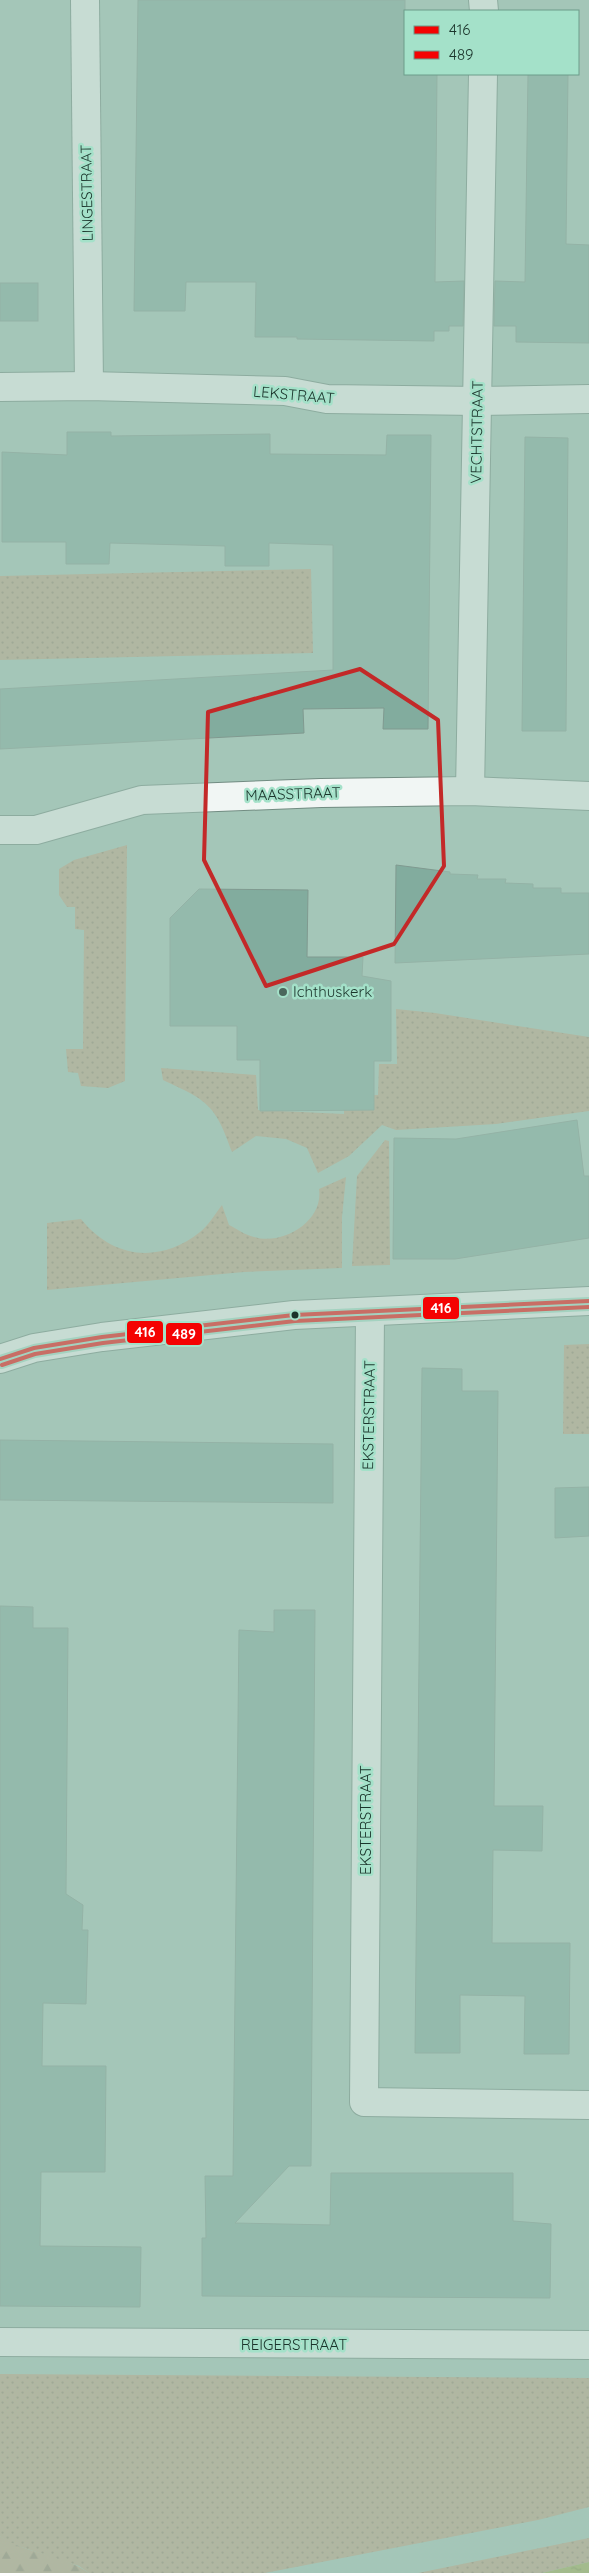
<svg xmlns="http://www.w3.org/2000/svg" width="589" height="2573" viewBox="0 0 589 2573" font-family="Quicksand,sans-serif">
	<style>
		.grass { fill: url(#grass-dots) }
		.forest { fill: url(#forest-firs) }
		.water { fill: url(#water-ripples) }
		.building { fill: #82ac9e; stroke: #809a90 }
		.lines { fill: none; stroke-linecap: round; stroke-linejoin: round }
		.minor-casing { stroke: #728c82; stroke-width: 30 }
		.minor { stroke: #f1f6f4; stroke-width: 28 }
		.bus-1-casing { stroke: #a4e1c9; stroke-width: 8 }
		.bus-2-casing { stroke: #a4e1c9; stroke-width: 8 }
		.bus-1 { stroke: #f40302; stroke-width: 4 }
		.bus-2 { stroke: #f40302; stroke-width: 4 }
		.marked { fill: none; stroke: #c32928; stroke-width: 4; stroke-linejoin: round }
		.poi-dot { fill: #4b675c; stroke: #a4e1c9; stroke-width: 2 }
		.bus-dot { fill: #1b342b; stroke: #a4e1c9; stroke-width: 2 }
		.labels { text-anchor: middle; stroke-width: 5; stroke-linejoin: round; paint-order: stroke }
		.street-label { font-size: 15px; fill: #1b342b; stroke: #a4e1c9 }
		.poi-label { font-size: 15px; fill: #1b342b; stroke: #a4e1c9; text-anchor: start }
		.line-badge { stroke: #a4e1c9; stroke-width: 2 }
		.badge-label { font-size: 14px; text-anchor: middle; font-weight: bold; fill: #fff }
	</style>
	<defs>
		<pattern id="grass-dots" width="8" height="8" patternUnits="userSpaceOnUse" patternTransform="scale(1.25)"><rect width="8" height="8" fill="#bfa487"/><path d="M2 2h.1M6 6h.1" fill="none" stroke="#9a866f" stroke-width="1.8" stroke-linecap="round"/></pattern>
		<pattern id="forest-firs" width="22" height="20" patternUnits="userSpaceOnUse" patternTransform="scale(1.25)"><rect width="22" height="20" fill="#bfa487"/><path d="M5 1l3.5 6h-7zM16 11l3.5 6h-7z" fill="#9a866f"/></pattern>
		<pattern id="water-ripples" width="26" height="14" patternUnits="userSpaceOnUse" patternTransform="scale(1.25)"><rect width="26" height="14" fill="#a3ad59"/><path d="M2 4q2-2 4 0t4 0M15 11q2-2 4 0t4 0" fill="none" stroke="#848e4a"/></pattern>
	</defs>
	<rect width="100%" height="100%" fill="#a4c6b8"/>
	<g class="grass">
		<polygon points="311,569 313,653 0,660 0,576"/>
		<polygon points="127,845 125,1081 108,1088 81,1086 78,1073 68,1072 66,1049 83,1049 84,930 75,929 75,907 67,907 59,895 59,869 74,860"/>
		<path d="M 396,1009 L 435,1013 L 589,1037 L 589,1111 L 496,1124 L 396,1130 L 382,1125 L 349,1156 L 318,1173 L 307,1148 L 286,1139 L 256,1136 L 232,1152 C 215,1104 208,1101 163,1080 L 161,1068 L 256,1075 L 258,1110 L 344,1114 L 344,1096 L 378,1095 L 379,1064 L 397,1064 Z"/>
		<polygon points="385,1140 389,1141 390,1265 352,1266 357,1176"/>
		<path d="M 346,1177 L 342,1217 L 342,1268 L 244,1272 L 47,1290 L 47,1223 L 81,1219 C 113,1259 160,1264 200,1232 C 208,1226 215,1214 222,1205 L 229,1225 C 237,1229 245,1235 254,1237 C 283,1246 324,1221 319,1189 Z"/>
		<polygon points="589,1344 589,1434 563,1434 564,1345"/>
		<polygon points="0,2374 589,2378 589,2507 538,2520 265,2573 89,2573 79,2566 9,2543 0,2536"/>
		<polygon points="589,2538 589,2562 542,2573 418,2573"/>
	</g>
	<path class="forest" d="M 0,2536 C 25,2554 60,2553 89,2573 L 0,2573 Z"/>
	<polygon class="water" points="589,2562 589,2573 542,2573"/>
	<g class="building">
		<polygon points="138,0 405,0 405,74 437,74 435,282 464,281 463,326 449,326 449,331 434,331 434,341 297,339 297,337 255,337 256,282 186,282 185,311 134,311"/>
		<polygon points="528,74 568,74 566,244 589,245 589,343 516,342 516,326 494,326 495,281 525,282"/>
		<rect x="0" y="283" width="38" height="38"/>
		<polygon points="67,432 111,432 111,436 270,434 270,454 386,455 387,435 431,435 428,729 383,729 384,708 303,709 304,733 0,749 0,689 333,670 333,545 269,543 269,566 225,566 225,546 110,543 109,564 66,564 66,542 2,542 2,452 67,455"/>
		<polygon points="525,437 568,438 566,731 522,731"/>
		<polygon points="396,865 450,872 450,874 478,875 477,879 506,879 505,883 533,884 533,888 561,888 561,893 589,893 589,954 395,963"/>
		<polygon points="199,889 308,890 307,957 363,957 362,976 391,981 391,1061 374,1061 374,1110 260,1111 260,1060 237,1060 237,1026 170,1026 170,918"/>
		<polygon points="577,1120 584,1176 589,1176 589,1238 455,1259 393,1259 394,1138 456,1139"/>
		<polygon points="422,1368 462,1369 462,1391 498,1391 494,1806 543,1806 542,1851 493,1850 492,1943 570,1943 569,2054 524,2054 525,1996 460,1995 460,2053 415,2053"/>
		<polygon points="0,1440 333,1444 333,1503 0,1500"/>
		<polygon points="589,1487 589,1536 555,1538 555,1488"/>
		<polygon points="0,1606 33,1607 33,1628 68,1628 66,1894 83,1905 82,1930 88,1930 86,2004 43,2003 42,2066 106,2066 105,2172 41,2172 40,2246 141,2247 140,2307 0,2306"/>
		<polygon points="274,1610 315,1610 311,2166 289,2166 235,2223 330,2225 331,2173 513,2173 513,2221 551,2224 550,2298 202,2296 202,2238 206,2238 205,2176 233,2176 239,1630 274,1632"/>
	</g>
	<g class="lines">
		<g class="minor-casing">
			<g id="minor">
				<polyline points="85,0 89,386"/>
				<polyline points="483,0 484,11"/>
				<polyline points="0,387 89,386 285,391 327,399 478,401 589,399"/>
				<polyline points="470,791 483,74"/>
				<polyline points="0,830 36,830 142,800 321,793 470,791 589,796"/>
				<polyline points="370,1313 364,2102 589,2105"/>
				<polyline points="0,1359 34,1348 102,1337 294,1315 589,1301"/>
				<polyline points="0,2342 589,2345"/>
			</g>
		</g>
		<use href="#minor" class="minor"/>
		<g class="bus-1-casing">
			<polyline id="bus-1" points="0,1359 34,1348 102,1337 294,1315 589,1301"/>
		</g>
		<g class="bus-2-casing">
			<polyline id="bus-2" points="2,1365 35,1354 103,1343 295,1321 589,1307"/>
		</g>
		<use href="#bus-1" class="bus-1"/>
		<use href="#bus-2" class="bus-2"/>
	</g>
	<path d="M0 0H589V2573H0ZM 360,669 L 438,720 L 444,866 L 394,944 L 266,986 L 204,860 L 208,712 Z" fill="#a4c6b8" fill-opacity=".55" fill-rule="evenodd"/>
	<path class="marked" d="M 360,669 L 438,720 L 444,866 L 394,944 L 266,986 L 204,860 L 208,712 Z"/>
	<circle class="poi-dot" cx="283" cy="992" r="5"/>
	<circle class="bus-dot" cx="295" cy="1315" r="4.5"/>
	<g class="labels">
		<g class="street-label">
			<text transform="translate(87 193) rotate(-91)" y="5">LINGESTRAAT</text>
			<text transform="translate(294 395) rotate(5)" y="5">LEKSTRAAT</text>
			<text transform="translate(477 432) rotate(-89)" y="5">VECHTSTRAAT</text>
			<text transform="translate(293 794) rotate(-2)" y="5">MAASSTRAAT</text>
			<text transform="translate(369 1415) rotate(-89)" y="5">EKSTERSTRAAT</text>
			<text transform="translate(366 1820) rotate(-90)" y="5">EKSTERSTRAAT</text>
			<text x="294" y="2350">REIGERSTRAAT</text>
		</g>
		<g class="poi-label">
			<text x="293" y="997">Ichthuskerk</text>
		</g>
	</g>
	<g class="line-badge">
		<rect x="422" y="1296" width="38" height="24" rx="5" fill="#f40302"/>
		<rect x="126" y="1320" width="38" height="24" rx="5" fill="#f40302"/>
		<rect x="165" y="1322" width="38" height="24" rx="5" fill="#f40302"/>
	</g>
	<g class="badge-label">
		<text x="441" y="1313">416</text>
		<text x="145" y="1337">416</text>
		<text x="184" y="1339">489</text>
	</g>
	<rect x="404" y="10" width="175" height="65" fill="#a4e1c9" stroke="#6d9c8a"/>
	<rect x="414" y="26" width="25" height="8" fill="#f40302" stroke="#6d9c8a"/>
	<text x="449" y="35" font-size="15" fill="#1b342b">416</text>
	<rect x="414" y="51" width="25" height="8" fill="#f40302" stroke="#6d9c8a"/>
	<text x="449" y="60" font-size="15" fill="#1b342b">489</text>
</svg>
